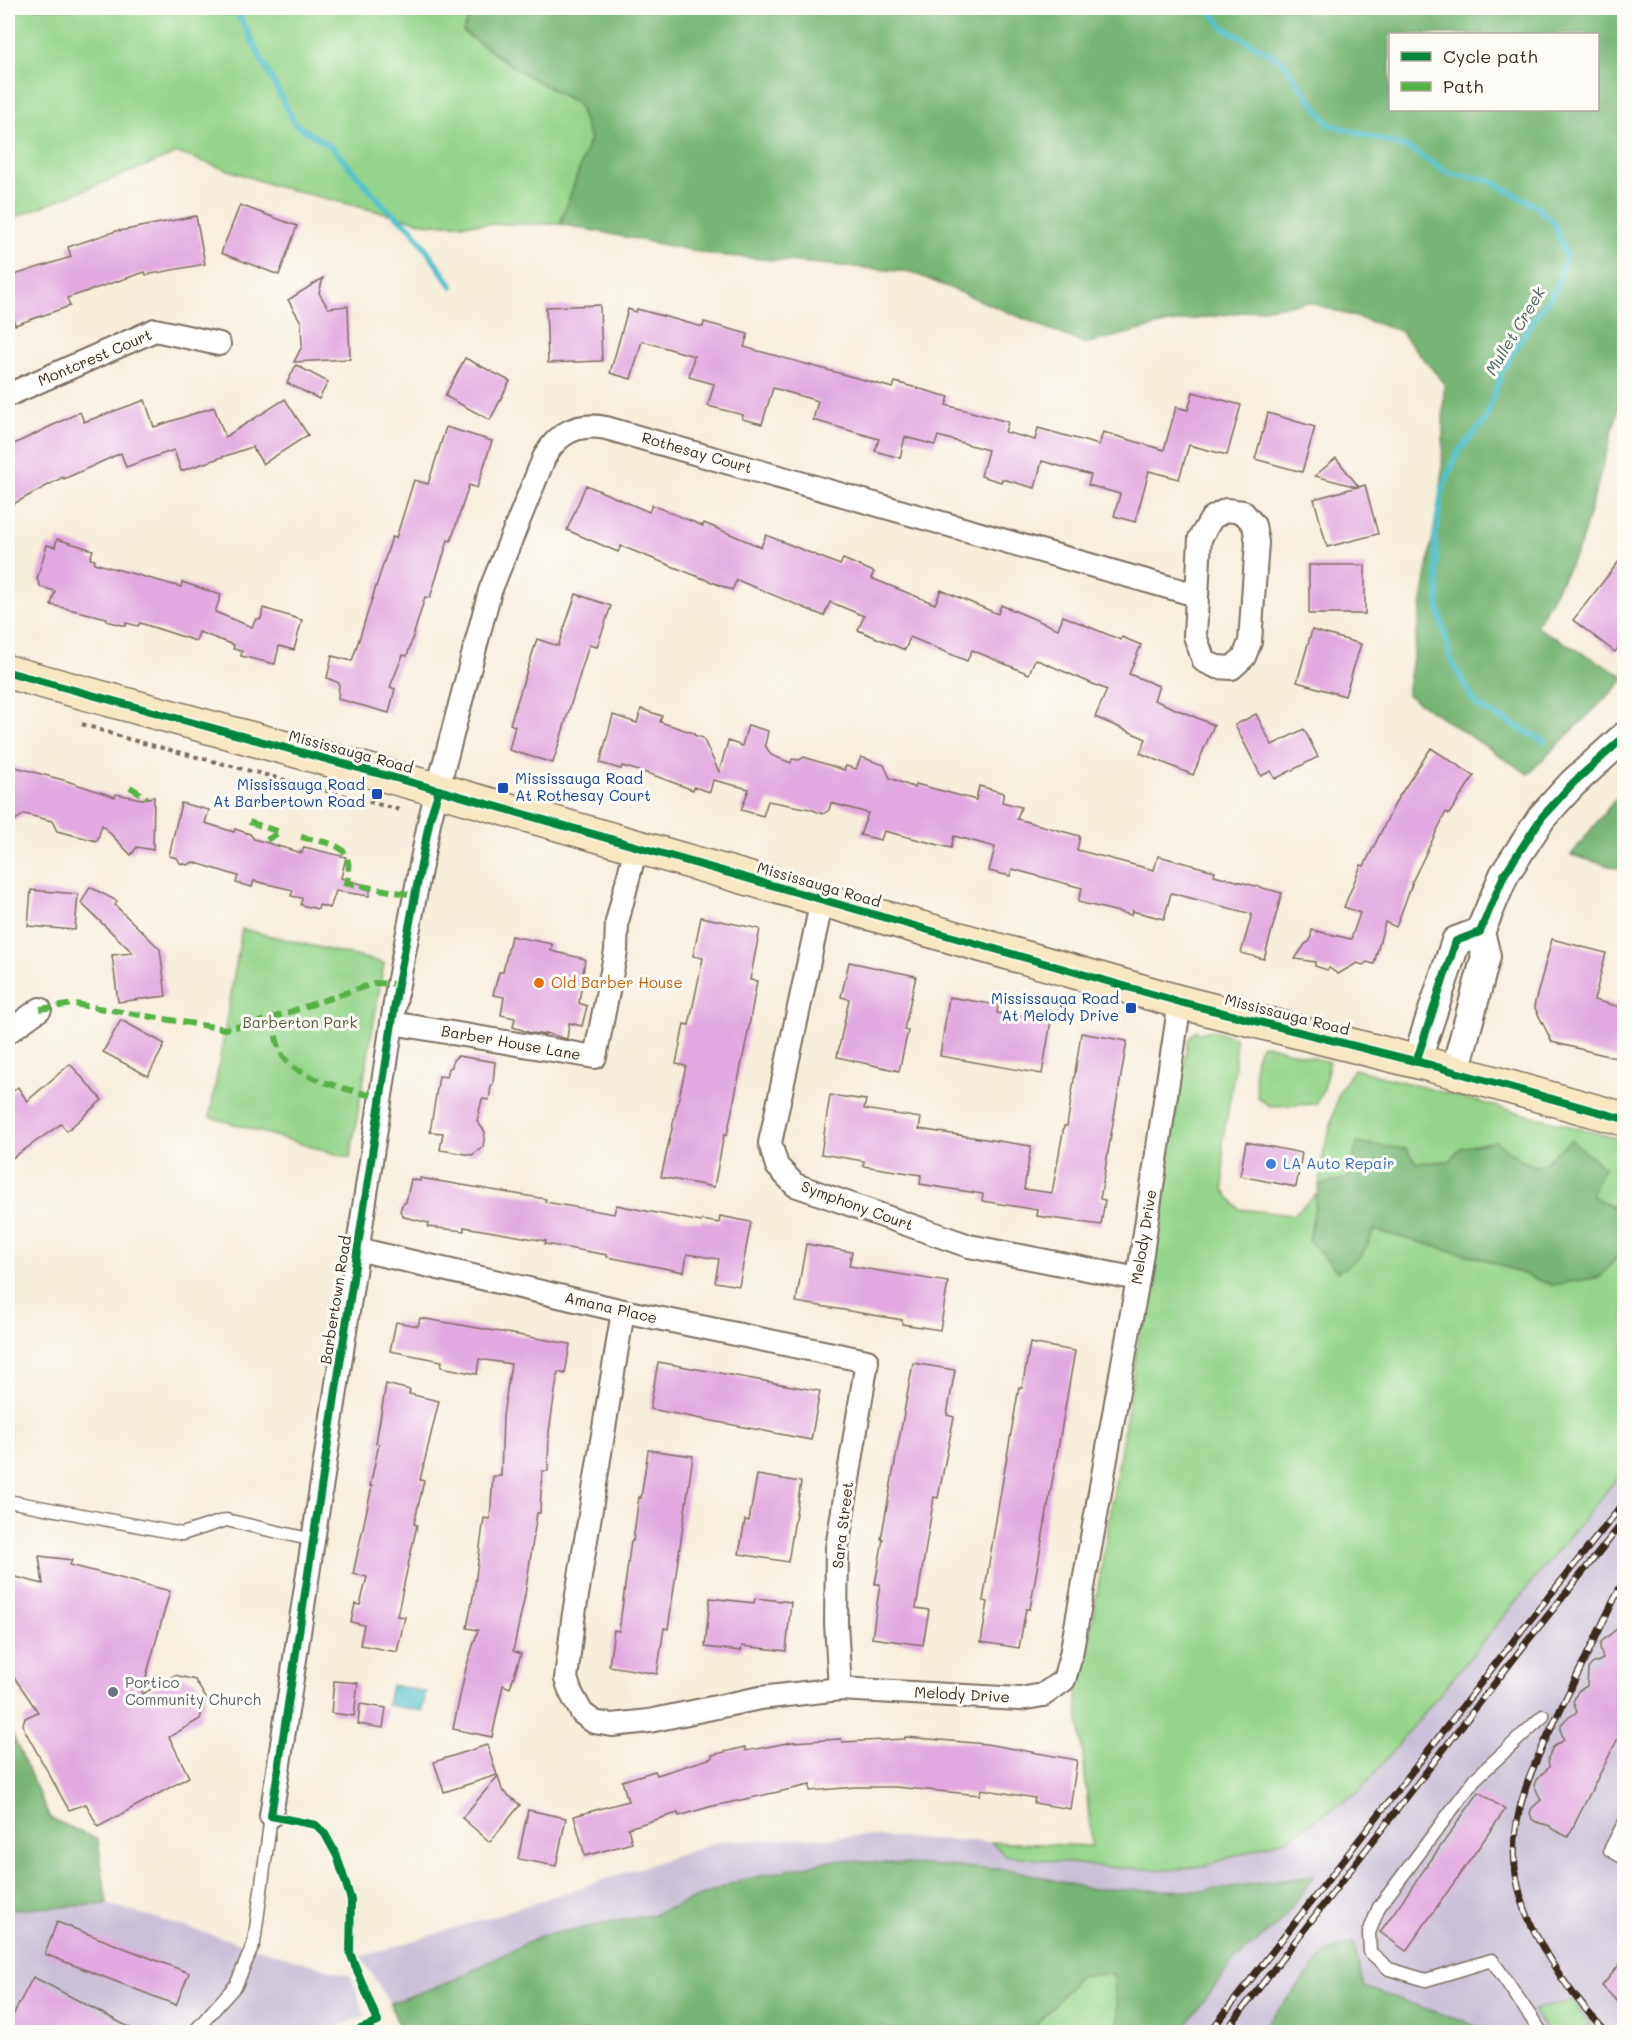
<svg xmlns="http://www.w3.org/2000/svg" width="1632" height="2040" viewBox="0 0 1632 2040" font-family="Mali,sans-serif">
	<style>
		.industrial { fill: #c9bfd7 }
		.green { fill: #94d48a; stroke: #687f54; stroke-width: 1.5 }
		.forest { fill: #77b676; stroke: #59704a; stroke-width: 1.5; fill-rule: evenodd }
		.water { fill: #54c2cb; stroke: #487674; stroke-width: 1.5 }
		.lines { fill: none; stroke-linecap: round; stroke-linejoin: round }
		.stream { stroke: #54c2cb; stroke-width: 6 }
		.building { fill: #e1a9df }
		.service-casing { stroke: #7d6e60; stroke-width: 15 }
		.minor-casing { stroke: #7d6e60; stroke-width: 26 }
		.tertiary-casing { stroke: #7d6e60; stroke-width: 32 }
		.secondary-casing { stroke: #7d6e60; stroke-width: 36 }
		.path { stroke: #7d6e60; stroke-width: 4; stroke-dasharray: 4.5 4.5; stroke-linecap: butt }
		.service { stroke: #fff; stroke-width: 12 }
		.minor { stroke: #fff; stroke-width: 22 }
		.tertiary { stroke: #fff; stroke-width: 28 }
		.secondary { stroke: #f7e8c3; stroke-width: 33 }
		.rail-casing { stroke: #3b2a1e; stroke-width: 7 }
		.rail { stroke: #fdfcf7; stroke-width: 4.5; stroke-dasharray: 14; stroke-linecap: butt }
		.quiet { stroke: #57b245; stroke-width: 6; stroke-dasharray: 12 6; stroke-linecap: butt }
		.cycleway-casing { stroke: #fdfcf7; stroke-width: 11 }
		.cycleway { stroke: #00873e; stroke-width: 8 }
		.transit-dot { fill: #1a4fb4; stroke: #fdfcf7; stroke-width: 2 }
		.food-dot { fill: #e8710a; stroke: #fdfcf7; stroke-width: 2 }
		.shop-dot { fill: #3f7fe0; stroke: #fdfcf7; stroke-width: 2 }
		.worship-dot { fill: #6b7280; stroke: #fdfcf7; stroke-width: 2 }
		.labels { text-anchor: middle; stroke-width: 6; stroke-linejoin: round; paint-order: stroke }
		.street-label { font-size: 15px; fill: #3b2a1e; stroke: #fdfcf7 }
		.transit-label { font-size: 15px; fill: #164399; stroke: #fdfcf7; text-anchor: end }
		.food-label { font-size: 15px; fill: #c56008; stroke: #fdfcf7; text-anchor: start }
		.park-label { font-size: 15px; fill: #565d3e; stroke: #fdfcf7 }
		.shop-label { font-size: 15px; fill: #366cbe; stroke: #fdfcf7; text-anchor: start }
		.worship-label { font-size: 15px; fill: #5b616d; stroke: #fdfcf7; text-anchor: start }
		.water-label { font-size: 16px; font-style: italic; fill: #445f5b; stroke: #fdfcf7 }
	</style>
	<rect width="100%" height="100%" fill="#fdfcf7"/>
	<filter id="ink" filterUnits="userSpaceOnUse"><feTurbulence type="fractalNoise" baseFrequency=".0167" numOctaves="2"/><feDisplacementMap in="SourceGraphic" scale="12" xChannelSelector="R" yChannelSelector="G"/><feConvolveMatrix kernelMatrix="1 2 1 2 8 2 1 2 1" color-interpolation-filters="sRGB"/></filter>
	<filter id="wash" filterUnits="userSpaceOnUse"><feTurbulence type="fractalNoise" baseFrequency=".008" numOctaves="4" result="noise"/><feDisplacementMap in="SourceGraphic" scale="24" xChannelSelector="R" yChannelSelector="G"/><feGaussianBlur stdDeviation="1.35" result="paint"/><feColorMatrix in="noise" values="0 0 0 0 0 0 0 0 0 0 0 0 0 0 0 0 0 1.4 0 .05"/><feComposite in="paint" operator="in"/></filter>
	<g filter="url(#wash)">
		<rect width="100%" height="100%" fill="#f7eddb"/>
		<g class="industrial">
			<polygon points="1624,1470 1624,2032 1493,2032 1364,1987 1353,1942 1325,1954 1260,2032 1181,2032 1232,1963 1283,1919 1313,1876 1202,1891 1089,1889 1014,1870 738,1881 655,1914 540,1936 448,1983 390,2003 361,1957 506,1912 721,1841 866,1836 991,1842 1005,1855 1102,1867 1169,1870 1527,1587"/>
			<polygon points="107,1904 351,1976 365,2017 320,2032 8,2032 8,1910"/>
		</g>
		<g class="green">
			<polygon points="8,8 474,8 463,32 518,70 578,104 590,139 560,224 429,224 275,186 178,153 8,220"/>
			<polygon points="242,929 384,963 350,1158 210,1117"/>
			<polygon points="1196,1030 1200,1033 1211,1030 1235,1037 1235,1068 1223,1139 1224,1190 1239,1209 1293,1215 1317,1194 1309,1241 1362,1255 1374,1230 1487,1260 1552,1285 1600,1277 1624,1248 1624,1470 1360,1791 1286,1839 1204,1866 1169,1870 1102,1867 1005,1855 991,1842 1092,1846 1076,1686 1084,1673 1188,1040"/>
			<path d="M 1262,1044 L 1329,1062 L 1324,1089 L 1316,1104 L 1270,1106 L 1258,1098 C 1255,1079 1251,1060 1262,1044 Z"/>
			<polygon points="1354,1069 1624,1140 1624,1214 1539,1167 1522,1161 1495,1141 1450,1161 1417,1163 1406,1149 1349,1178 1319,1185 1323,1156 1339,1092"/>
			<polygon points="1114,1974 1120,2032 1030,2032 1080,1975"/>
			<polygon points="1572,2001 1595,2032 1547,2032 1533,2010"/>
		</g>
		<g class="forest">
			<path d="M 474,8 L 1624,8 L 1624,381 L 1617,415 L 1580,546 L 1536,627 L 1624,676 L 1624,680 L 1528,774 L 1407,695 L 1442,479 L 1444,383 L 1400,331 L 1308,302 L 1169,323 L 1085,344 L 911,272 L 715,255 L 560,224 L 590,139 L 578,104 L 518,70 L 463,31 ZM 1390,34 L 1598,34 L 1598,110 L 1390,110 Z"/>
			<polygon points="1624,790 1624,870 1571,855 1616,798"/>
			<polygon points="1571,1140 1604,1167 1591,1195 1624,1214 1624,1248 1600,1277 1552,1285 1487,1260 1374,1230 1362,1255 1338,1272 1309,1241 1319,1185 1349,1178 1357,1143 1406,1149 1417,1163 1450,1161 1460,1148 1495,1141 1522,1161 1539,1167"/>
			<polygon points="8,1725 50,1818 98,1840 107,1904 8,1910"/>
			<polygon points="831,1860 1014,1870 1089,1889 1202,1891 1314,1876 1283,1919 1232,1963 1181,2032 1120,2032 1113,1974 1080,1975 1030,2032 896,2032 882,2026 878,2032 401,2032 390,2003 448,1983 540,1936 655,1914 738,1881"/>
			<polygon points="1353,1942 1364,1987 1493,2032 1260,2032 1325,1954"/>
		</g>
		<polygon class="water" points="391,1685 426,1692 422,1711 387,1705"/>
		<g class="lines">
			<g class="stream">
				<polyline points="235,8 295,124 333,148 384,206 411,228 452,286"/>
				<polyline points="1208,8 1224,28 1281,60 1329,124 1408,148 1448,173 1489,180 1536,206 1554,223 1566,256 1556,289 1527,329 1502,371 1485,421 1458,452 1442,491 1435,539 1439,610 1451,660 1476,705 1544,741"/>
			</g>
		</g>
		<g id="blocks">
			<g class="building">
				<polygon points="240,205 297,226 279,275 221,253"/>
				<polygon points="196,216 205,264 146,275 145,272 67,298 70,306 15,325 8,302 8,277 71,257 68,247 119,230 120,231"/>
				<polygon points="323,278 319,293 328,308 348,306 350,359 294,362 302,346 301,322 288,300"/>
				<polygon points="600,305 602,361 548,363 546,307"/>
				<polygon points="628,309 636,312 637,309 703,327 704,322 748,334 744,347 893,388 895,382 949,397 946,405 1008,422 1005,432 1035,440 1038,428 1099,445 1103,432 1164,450 1176,407 1188,410 1193,392 1241,405 1227,455 1189,445 1179,479 1149,471 1135,522 1114,516 1120,494 1088,485 1091,475 1042,461 1035,488 1002,479 1001,482 981,476 988,450 938,436 935,445 905,437 900,458 875,451 879,439 813,420 818,401 773,388 762,424 742,419 743,415 708,406 714,384 689,377 694,356 642,341 631,379 610,373"/>
				<polygon points="465,358 510,381 490,420 445,396"/>
				<polygon points="296,365 328,382 319,399 287,383"/>
				<polygon points="285,399 308,435 263,464 252,447 181,471 174,450 126,467 121,453 64,479 63,477 8,507 8,447 80,412 84,422 145,400 154,427 214,407 225,437"/>
				<polygon points="1268,413 1315,427 1302,472 1255,459"/>
				<polygon points="446,427 492,441 477,488 469,485 451,541 448,540 430,598 425,597 407,656 403,655 390,687 395,689 389,713 338,699 339,683 327,678 332,656 352,661 392,537 396,538 414,480 428,484"/>
				<polygon points="1336,458 1359,487 1365,485 1378,534 1327,547 1314,499 1357,487 1315,476"/>
				<polygon points="586,485 649,512 652,505 703,526 704,523 761,547 766,535 840,565 843,559 874,572 871,578 935,604 941,590 998,614 1001,605 1058,629 1063,616 1121,640 1122,637 1141,645 1129,674 1159,686 1154,700 1214,725 1193,775 1140,753 1146,739 1095,717 1107,690 1035,659 1029,674 972,650 967,661 910,637 905,650 858,630 864,616 830,602 824,616 737,580 732,590 621,546 618,552 567,530"/>
				<polygon points="57,539 93,550 90,559 95,560 94,563 181,587 182,582 221,595 215,612 252,627 256,619 261,619 263,608 302,620 294,650 279,646 275,664 241,656 242,651 233,649 234,645 199,632 196,641 140,623 138,626 126,623 126,626 106,621 107,618 51,605 55,591 41,587 37,579 47,545 55,547"/>
				<polygon points="1624,555 1624,639 1615,652 1573,620"/>
				<rect x="1309" y="565" width="56" height="49"/>
				<polygon points="576,594 611,606 597,647 589,645 553,763 509,750 515,726 510,724 537,639 558,646"/>
				<polygon points="1312,630 1361,644 1345,696 1297,682"/>
				<polygon points="641,709 662,716 660,722 694,733 694,735 703,738 719,772 728,741 742,746 748,725 768,731 765,745 771,755 791,763 792,759 799,760 804,757 844,770 846,766 856,769 861,757 884,765 890,778 915,788 916,784 976,800 979,786 1004,793 1002,802 1021,807 1017,819 1080,836 1077,850 1154,870 1158,856 1215,871 1214,875 1282,893 1264,959 1241,953 1252,914 1171,893 1164,919 1132,911 1131,915 1078,902 1082,888 1012,869 1010,876 989,871 995,847 954,836 951,848 884,831 881,840 860,835 868,813 831,803 829,810 823,814 810,809 768,801 763,816 741,810 749,789 713,780 710,792 694,787 693,790 653,775 622,766 621,769 600,763 613,715 637,723"/>
				<polygon points="1256,714 1272,745 1304,729 1318,757 1275,779 1271,771 1261,776 1235,725"/>
				<polygon points="1431,748 1474,776 1449,814 1446,812 1411,884 1412,884 1396,927 1385,922 1374,964 1367,962 1363,965 1357,963 1338,974 1329,968 1327,970 1315,966 1315,962 1295,959 1305,944 1310,941 1312,930 1351,939 1360,913 1344,907 1361,865 1364,866 1398,798"/>
				<polygon points="8,765 67,781 115,797 116,794 142,799 154,797 153,850 137,847 131,855 102,825 97,841 57,831 52,821 24,814 8,825"/>
				<polygon points="181,803 209,810 205,823 234,832 235,829 250,834 254,839 302,853 304,847 346,857 341,878 371,887 369,896 336,891 330,908 319,905 318,909 301,905 302,898 291,896 293,890 254,881 252,887 236,883 238,876 193,862 188,865 180,863 177,858 169,856"/>
				<polygon points="90,887 117,901 115,905 160,949 166,996 118,1002 112,955 133,953 81,903"/>
				<polygon points="31,890 78,894 75,930 28,926"/>
				<polygon points="701,917 760,929 750,980 757,981 747,1037 727,1135 724,1135 714,1187 661,1177 686,1066 676,1064 684,1024 689,1025 703,958 693,956"/>
				<polygon points="511,936 552,944 551,951 585,959 579,1003 587,1006 582,1026 569,1023 567,1039 545,1033 545,1035 531,1033 513,1027 515,1018 501,1015 504,997 493,995 499,972 503,972"/>
				<polygon points="1552,939 1606,953 1594,1000 1624,1008 1624,1060 1552,1042 1534,1006"/>
				<polygon points="849,962 916,976 904,1030 908,1031 899,1071 837,1057 849,999 841,997"/>
				<polygon points="949,997 998,1005 997,1013 1051,1021 1042,1074 940,1056"/>
				<polygon points="121,1020 165,1044 148,1076 103,1052"/>
				<polygon points="1081,1033 1127,1041 1100,1199 1105,1200 1101,1225 1037,1216 1038,1210 982,1201 983,1194 920,1184 921,1175 863,1166 864,1161 821,1154 830,1095 866,1100 864,1109 921,1118 919,1129 1031,1146 1024,1189 1052,1193 1064,1126 1067,1126"/>
				<polygon points="458,1056 495,1062 493,1084 491,1086 489,1100 482,1099 477,1121 485,1132 483,1147 472,1155 440,1150 443,1133 430,1132 439,1076 447,1077 449,1068 452,1067 453,1060"/>
				<polygon points="70,1064 102,1100 67,1131 61,1124 8,1161 8,1095 18,1087 27,1101"/>
				<polygon points="1246,1142 1302,1153 1296,1187 1240,1176"/>
				<polygon points="420,1178 546,1199 545,1202 614,1214 616,1205 701,1222 702,1220 719,1223 720,1216 751,1222 739,1286 715,1282 719,1259 687,1254 684,1272 607,1257 607,1255 545,1244 546,1241 464,1227 464,1231 428,1227 429,1223 404,1217 400,1211 402,1205 406,1202 411,1179 420,1181"/>
				<polygon points="806,1244 852,1252 849,1266 948,1282 940,1330 902,1324 902,1320 796,1302"/>
				<polygon points="420,1318 570,1344 565,1374 558,1372 549,1432 548,1471 542,1471 540,1513 537,1513 525,1595 513,1651 521,1654 510,1688 503,1685 492,1737 453,1729 466,1668 478,1630 467,1628 474,1591 484,1518 490,1519 493,1476 501,1476 503,1416 511,1364 479,1359 477,1374 441,1367 442,1361 390,1351 396,1322 418,1326"/>
				<polygon points="1030,1343 1075,1351 1030,1609 1026,1609 1019,1648 981,1642 988,1602 983,1601 997,1514 1019,1387 1022,1388"/>
				<polygon points="658,1362 820,1391 811,1440 650,1409"/>
				<polygon points="913,1363 955,1370 947,1415 954,1417 938,1498 934,1497 916,1608 929,1610 923,1645 872,1638 880,1584 875,1584 883,1539 881,1539"/>
				<polygon points="386,1384 410,1390 409,1394 439,1401 420,1480 424,1481 414,1524 417,1525 397,1616 405,1617 397,1652 360,1645 364,1625 351,1622 355,1604 360,1605 367,1577 353,1574 372,1486 370,1486 379,1444 376,1443"/>
				<polygon points="648,1450 693,1456 668,1629 664,1628 657,1674 609,1666 614,1630 619,1631 631,1541 633,1541 639,1497 641,1498"/>
				<polygon points="757,1475 801,1482 788,1562 739,1554 745,1520 749,1521"/>
				<polygon points="39,1556 72,1560 70,1565 170,1591 141,1695 175,1675 195,1680 206,1698 200,1719 169,1737 189,1777 98,1827 86,1804 69,1810 24,1729 23,1723 25,1718 38,1712 8,1668 8,1575 43,1584"/>
				<polygon points="710,1598 754,1603 755,1598 791,1602 786,1651 742,1646 741,1651 705,1647"/>
				<polygon points="1624,1623 1624,1726 1568,1837 1552,1829 1550,1826 1536,1822 1532,1819 1530,1813 1532,1808 1541,1800 1534,1785 1536,1780 1549,1767 1548,1758 1553,1747 1564,1740 1561,1732 1561,1725 1565,1720 1577,1712 1573,1702 1578,1691 1587,1686 1588,1669 1592,1664 1603,1659 1600,1648 1601,1642"/>
				<polygon points="334,1681 358,1683 354,1716 331,1713"/>
				<polygon points="360,1704 386,1708 383,1728 358,1724"/>
				<polygon points="905,1737 986,1744 1077,1760 1070,1809 1034,1803 1035,1798 981,1789 980,1795 895,1787 855,1787 810,1791 810,1785 709,1807 679,1816 678,1813 628,1828 632,1843 585,1856 574,1816 628,1801 622,1781 655,1771 657,1775 712,1758 712,1755 745,1747 746,1751 792,1742 841,1739 842,1742 905,1739"/>
				<polygon points="487,1745 497,1775 444,1792 434,1762"/>
				<polygon points="498,1776 502,1790 520,1805 490,1842 462,1818"/>
				<polygon points="1479,1792 1505,1810 1406,1951 1380,1932"/>
				<polygon points="528,1810 566,1818 556,1866 518,1859"/>
				<polygon points="57,1922 189,1973 176,2005 45,1954"/>
				<polygon points="1624,1959 1624,2008 1602,1986"/>
				<polygon points="33,1977 43,1982 138,2032 8,2032 8,2025"/>
			</g>
		</g>
	</g>
	<g filter="url(#ink)">
		<use href="#blocks" fill-opacity="0" stroke="#7d6e60" stroke-width="1.5"/>
		<g class="lines">
			<g class="service-casing">
				<g id="service">
					<polyline points="8,1501 182,1534 226,1520 313,1540"/>
					<polyline points="1624,1823 1610,1850 1624,1858"/>
					<polyline points="194,2032 236,1985 254,1943 271,1816"/>
					<polyline points="1541,2032 1492,1960 1426,1980 1389,1969 1370,1952 1369,1933 1379,1907 1475,1779 1543,1716"/>
				</g>
			</g>
			<g class="minor-casing">
				<g id="minor">
					<polyline points="8,395 155,330 219,344"/>
					<polygon points="1226,510 1243,512 1254,525 1257,542 1250,642 1244,657 1232,668 1217,667 1204,661 1195,636 1200,538 1212,518"/>
					<polyline points="822,900 770,1143 777,1166 795,1185 969,1246 1138,1279"/>
					<polyline points="392,1023 595,1057 616,951 617,922 636,847"/>
					<polyline points="8,1032 40,1009"/>
					<polyline points="357,1249 623,1311 867,1361 837,1548 836,1623 840,1689"/>
					<polyline points="623,1311 573,1620 566,1679 571,1693 582,1713 594,1722 612,1725 649,1721 760,1698 840,1689 1020,1699 1043,1695 1064,1680 1071,1655 1138,1279 1180,1002"/>
					<path d="M 271,1816 L 398,984 L 430,818 L 490,591 L 544,458 C 557,433 578,422 606,428 L 1196,595"/>
				</g>
			</g>
			<g class="tertiary-casing">
				<g id="tertiary">
					<polyline points="1416,1062 1456,941 1480,932"/>
					<polyline points="1455,1072 1486,956 1480,932 1504,875 1542,817 1573,783 1624,737"/>
				</g>
			</g>
			<g class="secondary-casing">
				<polyline id="secondary" points="8,672 439,790 1180,1002 1434,1066 1624,1119"/>
			</g>
			<polyline class="path" points="82,724 128,739 400,810"/>
			<use href="#service" class="service"/>
			<use href="#minor" class="minor"/>
			<use href="#tertiary" class="tertiary"/>
			<use href="#secondary" class="secondary"/>
			<g class="rail-casing">
				<g id="rail">
					<polyline points="1210,2032 1521,1631 1624,1503"/>
					<polyline points="1225,2032 1529,1639 1624,1521"/>
					<path d="M 1606,2032 C 1566,1990 1521,1927 1515,1867 C 1509,1804 1542,1748 1568,1694 C 1587,1656 1605,1618 1624,1579"/>
				</g>
			</g>
			<use href="#rail" class="rail"/>
			<g class="quiet">
				<polyline points="130,787 147,798"/>
				<polyline points="249,822 280,832 263,842"/>
				<path d="M 301,837 C 335,845 353,842 348,883"/>
				<polyline points="343,883 414,895"/>
				<polyline points="40,1009 74,1004 225,1029 257,1023 375,983 398,984"/>
				<path d="M 272,1018 C 275,1030 277,1049 285,1059 C 300,1080 356,1091 380,1098"/>
			</g>
			<g class="cycleway-casing">
				<g id="cycleway">
					<polyline points="8,672 439,790 1180,1002 1434,1066 1624,1119"/>
					<polyline points="1416,1062 1456,941 1480,932 1504,875 1542,817 1573,783 1624,737"/>
					<polyline points="353,2032 378,2022 350,1953 351,1900 337,1856 325,1834 316,1825 271,1816 398,984 430,818 439,790"/>
				</g>
			</g>
			<use href="#cycleway" class="cycleway"/>
		</g>
	</g>
	<g class="transit-dot">
		<rect x="497" y="782" width="12" height="12" rx="3"/>
		<rect x="371" y="788" width="12" height="12" rx="3"/>
		<rect x="1125" y="1002" width="12" height="12" rx="3"/>
	</g>
	<circle class="food-dot" cx="539" cy="983" r="6"/>
	<circle class="shop-dot" cx="1271" cy="1164" r="6"/>
	<circle class="worship-dot" cx="113" cy="1692" r="6"/>
	<g class="labels">
		<g class="street-label">
			<text transform="translate(95 358) rotate(-23)" y="5">Montcrest Court</text>
			<text transform="translate(697 453) rotate(16)" y="5">Rothesay Court</text>
			<text transform="translate(351 752) rotate(15)" y="5">Mississauga Road</text>
			<text transform="translate(819 885) rotate(16)" y="5">Mississauga Road</text>
			<text transform="translate(1287 1015) rotate(14)" y="5">Mississauga Road</text>
			<text transform="translate(511 1043) rotate(10)" y="5">Barber House Lane</text>
			<text transform="translate(857 1206) rotate(20)" y="5">Symphony Court</text>
			<text transform="translate(1144 1237) rotate(-81)" y="5">Melody Drive</text>
			<text transform="translate(336 1300) rotate(-81)" y="5">Barbertown Road</text>
			<text transform="translate(611 1308) rotate(13)" y="5">Amana Place</text>
			<text transform="translate(843 1525) rotate(-83)" y="5">Sara Street</text>
			<text transform="translate(962 1695) rotate(3)" y="5">Melody Drive</text>
		</g>
		<g class="transit-label">
			<text x="515" y="784" text-anchor="start">Mississauga Road<tspan x="515" dy="17">At Rothesay Court</tspan></text>
			<text x="365" y="790">Mississauga Road<tspan x="365" dy="17">At Barbertown Road</tspan></text>
			<text x="1119" y="1004">Mississauga Road<tspan x="1119" dy="17">At Melody Drive</tspan></text>
		</g>
		<g class="food-label">
			<text x="551" y="988">Old Barber House</text>
		</g>
		<g class="park-label">
			<text x="300" y="1028">Barberton Park</text>
		</g>
		<g class="shop-label">
			<text x="1283" y="1169">LA Auto Repair</text>
		</g>
		<g class="worship-label">
			<text x="125" y="1688">Portico<tspan x="125" dy="17">Community Church</tspan></text>
		</g>
		<g class="water-label">
			<text transform="translate(1515 331) rotate(-59)" y="6">Mullet Creek</text>
		</g>
	</g>
	<rect width="1632" height="2040" fill="none" stroke="#fdfcf7" stroke-width="30"/>
	<rect x="1389" y="33" width="210" height="78" fill="#fdfcf7" stroke="#afa8a0" stroke-width="1.5"/>
	<rect x="1401" y="52" width="30" height="9" fill="#00873e" stroke="#afa8a0" stroke-width="1.5"/>
	<text x="1443" y="63" font-size="18" fill="#3b2a1e">Cycle path</text>
	<rect x="1401" y="82" width="30" height="9" fill="#57b245" stroke="#afa8a0" stroke-width="1.5"/>
	<text x="1443" y="93" font-size="18" fill="#3b2a1e">Path</text>
</svg>
